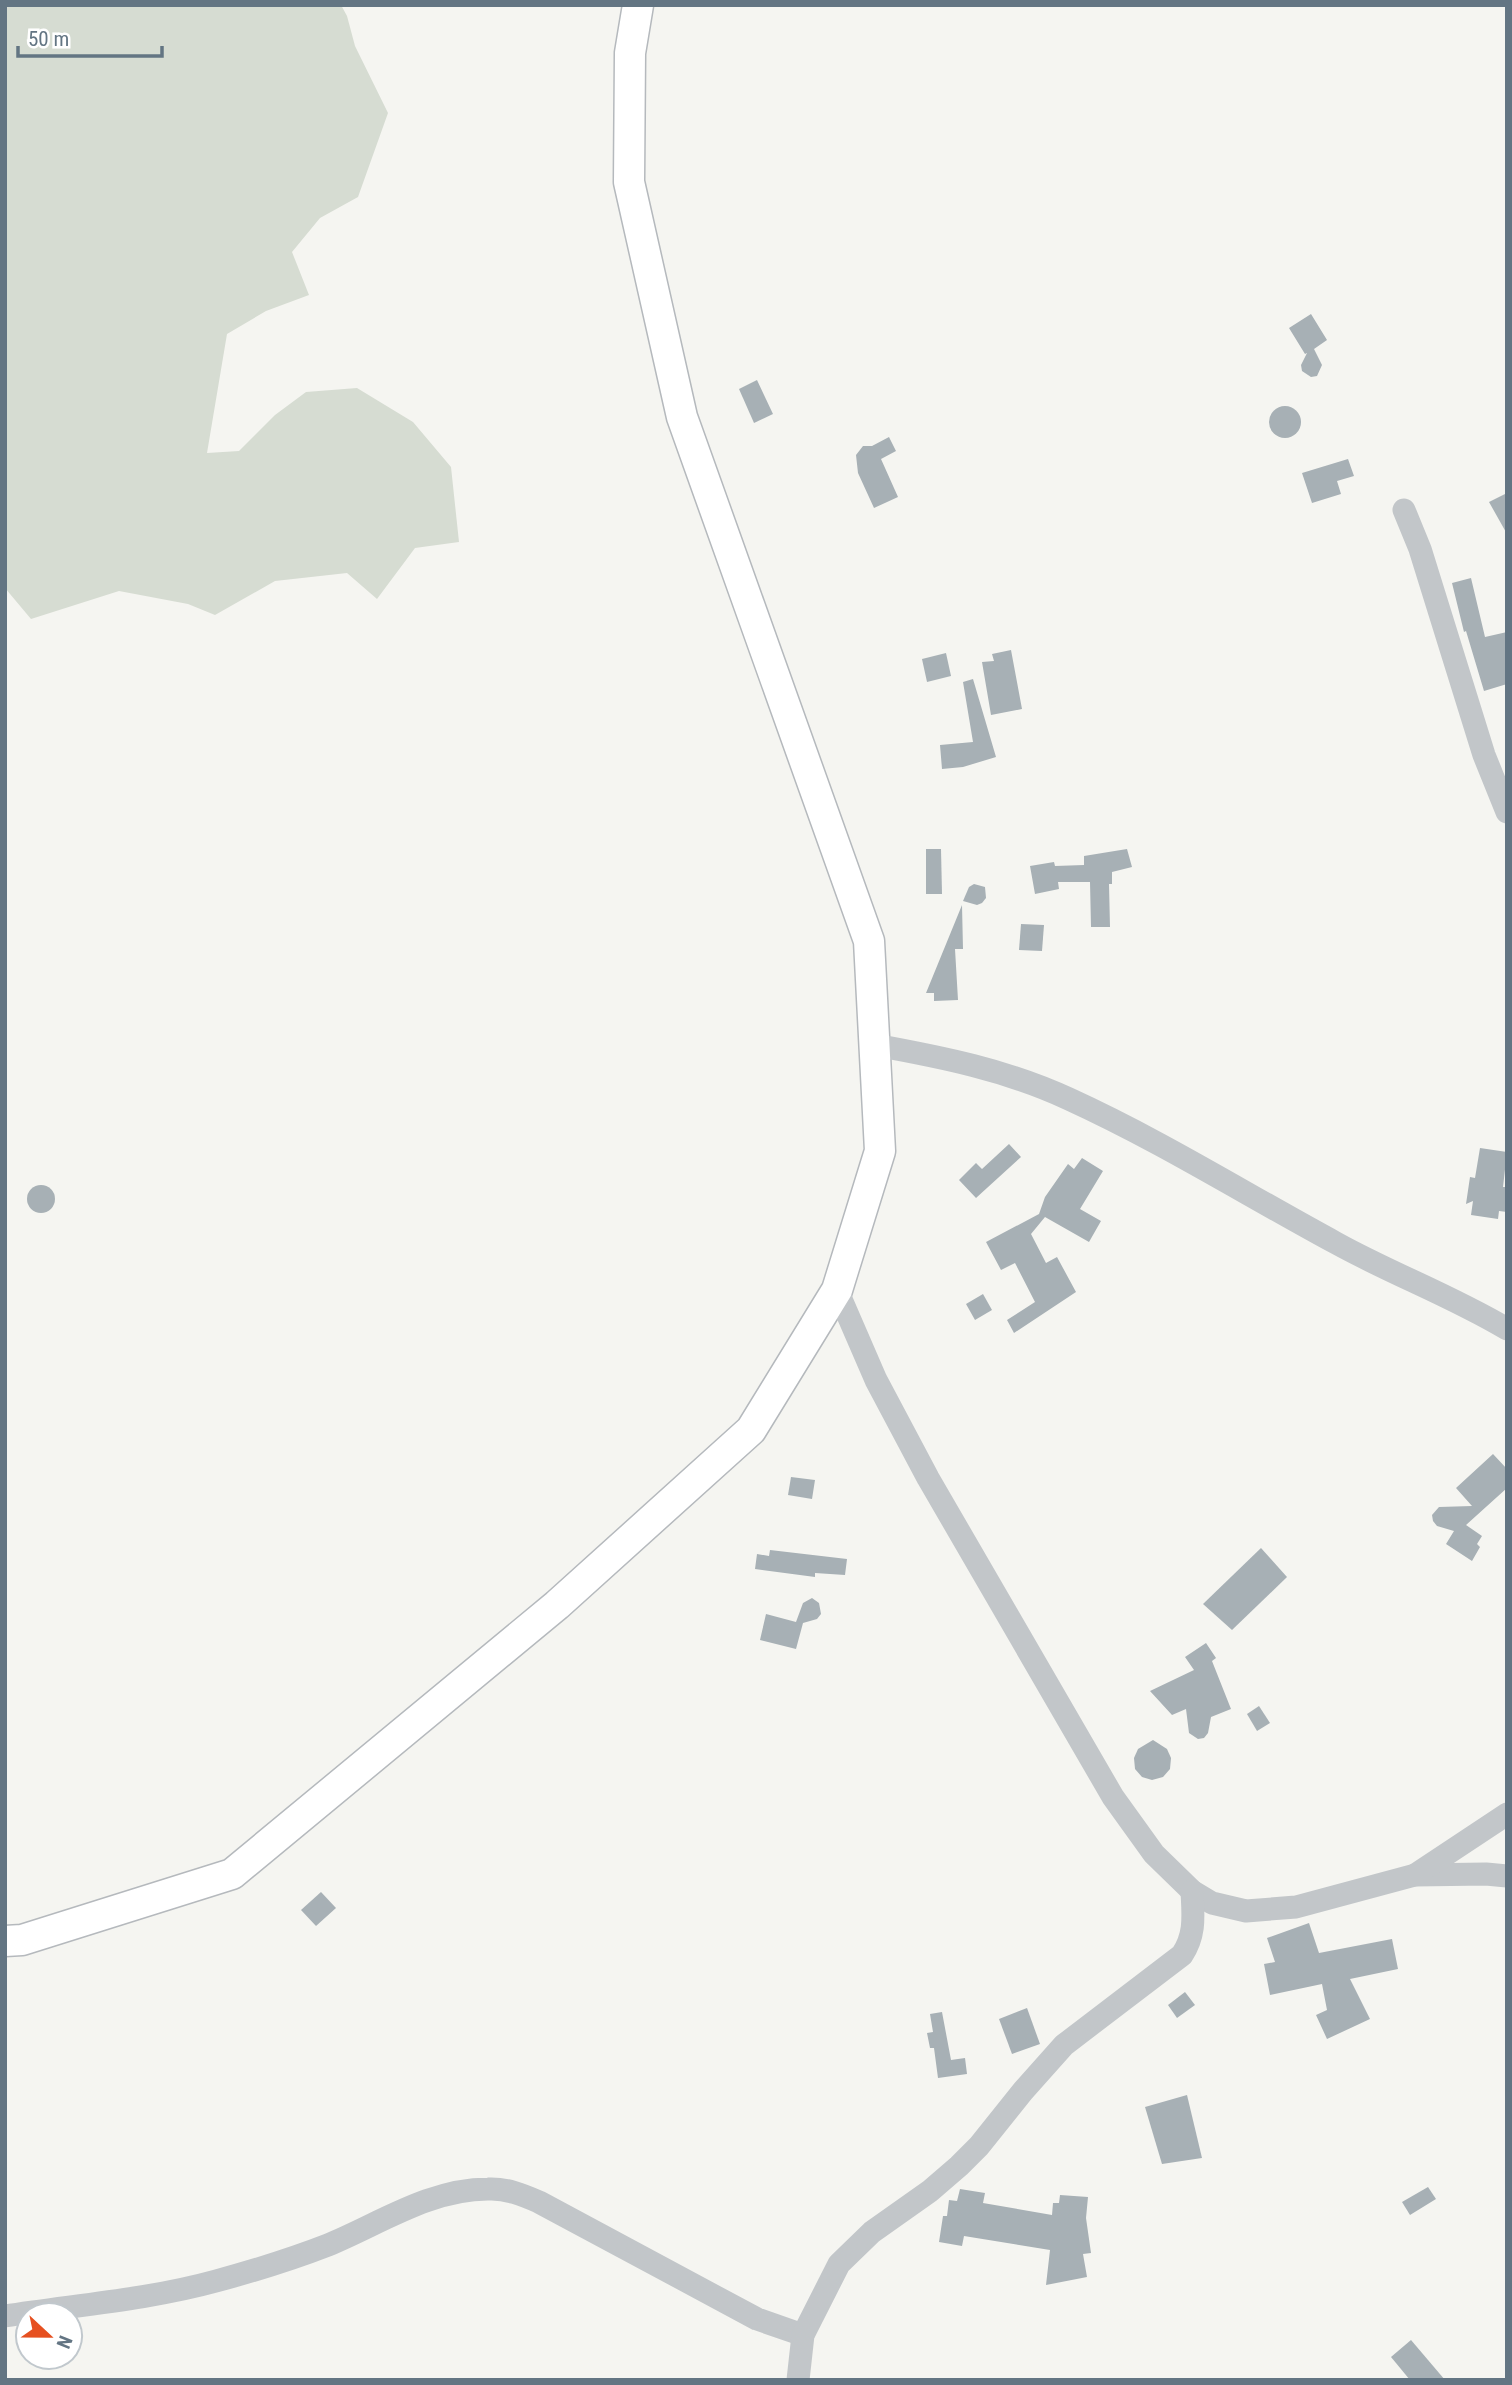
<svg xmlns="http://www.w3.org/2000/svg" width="1512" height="2385" viewBox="0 0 1512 2385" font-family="'Roboto Condensed',sans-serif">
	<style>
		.green { fill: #d6dcd2 }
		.building { fill: #a7b0b5 }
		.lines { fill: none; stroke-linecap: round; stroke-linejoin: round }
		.major-casing { stroke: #b5b9bd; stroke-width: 33 }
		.minor { stroke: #c2c6c9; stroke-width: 23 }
		.major { stroke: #fff; stroke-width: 30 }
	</style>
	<rect width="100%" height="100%" fill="#f5f5f1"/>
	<polygon class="green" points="5,5 341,5 347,16 355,46 388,113 358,197 320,218 292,252 309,295 266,311 227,334 207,453 239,451 275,415 306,392 357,388 413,422 451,467 459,542 415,548 377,599 347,573 275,581 215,615 188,604 119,591 31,619 5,588"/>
	<g class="building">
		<polygon points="1311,314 1327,340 1314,349 1322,365 1317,376 1311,377 1302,371 1301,365 1307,353 1305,354 1289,328"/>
		<polygon points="757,380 773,414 754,423 739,389"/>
		<circle cx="1285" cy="422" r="16"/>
		<polygon points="889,437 896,451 881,459 898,497 874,508 858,473 856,455 863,446 872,446"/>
		<polygon points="1348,459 1354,476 1337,481 1341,494 1312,503 1302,473"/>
		<polygon points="1507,493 1507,534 1489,502"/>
		<polygon points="1471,578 1485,637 1507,632 1507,684 1484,691 1466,631 1464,632 1452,583"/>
		<polygon points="1011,650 1022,709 991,715 982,662 994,661 992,654"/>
		<polygon points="946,653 951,676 927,682 922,659"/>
		<polygon points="973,679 996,757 963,767 942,769 940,745 973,742 963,682"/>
		<polygon points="926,849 941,849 942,894 926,894"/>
		<polygon points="1127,849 1132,867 1112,872 1112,884 1109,884 1110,927 1091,927 1090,882 1058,882 1059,889 1035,894 1030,866 1054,862 1055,866 1084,865 1084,856"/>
		<polygon points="974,884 985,887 986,898 982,903 977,905 963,901 969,887"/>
		<polygon points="962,905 963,949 955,949 958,1000 934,1001 934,993 926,993"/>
		<polygon points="1021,924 1044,925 1042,951 1019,950"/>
		<polygon points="1009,1144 1021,1157 976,1198 959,1180 976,1163 982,1169"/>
		<polygon points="1480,1148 1507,1152 1503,1187 1507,1187 1507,1212 1499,1211 1498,1219 1471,1215 1473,1201 1466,1204 1470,1177 1475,1178"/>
		<polygon points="1082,1158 1103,1171 1080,1209 1101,1221 1089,1242 1045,1217 1031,1234 1046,1263 1057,1257 1076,1292 1014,1333 1007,1320 1035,1302 1015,1263 1001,1270 986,1242 1039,1214 1045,1197 1068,1164 1074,1169"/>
		<circle cx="41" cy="1199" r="14"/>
		<polygon points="983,1294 992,1310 975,1320 966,1304"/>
		<polygon points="1493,1454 1507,1469 1507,1488 1466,1525 1482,1536 1477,1544 1480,1547 1472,1561 1446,1544 1454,1531 1437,1526 1433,1521 1432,1515 1439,1507 1472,1506 1456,1488"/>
		<polygon points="791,1477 815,1480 812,1499 788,1495"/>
		<polygon points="1261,1548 1287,1577 1232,1630 1203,1604"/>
		<polygon points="770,1550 847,1559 845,1575 815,1573 815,1577 755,1569 757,1554 769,1556"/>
		<polygon points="812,1598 819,1603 821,1614 817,1619 803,1623 796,1649 760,1640 766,1614 796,1622 803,1603"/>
		<polygon points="1206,1643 1216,1658 1212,1661 1231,1709 1211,1717 1208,1733 1204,1738 1198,1739 1189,1733 1186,1709 1172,1715 1150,1691 1194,1670 1185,1657"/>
		<polygon points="1259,1706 1270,1723 1257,1731 1247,1714"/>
		<polygon points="1153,1740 1167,1749 1171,1758 1170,1769 1163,1777 1152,1780 1142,1777 1135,1769 1134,1758 1138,1749"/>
		<polygon points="321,1892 336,1908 316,1926 301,1910"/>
		<polygon points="1309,1923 1319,1953 1392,1939 1398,1969 1350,1979 1370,2019 1327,2039 1316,2015 1327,2010 1322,1984 1270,1995 1264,1964 1275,1962 1267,1938"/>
		<polygon points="1185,1992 1195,2005 1177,2018 1168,2005"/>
		<polygon points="1027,2008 1040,2044 1012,2054 999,2019"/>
		<polygon points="942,2012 951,2060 965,2058 967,2074 938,2078 934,2048 930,2048 927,2033 933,2032 930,2014"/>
		<polygon points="1187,2095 1202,2158 1162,2164 1145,2107"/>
		<polygon points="1428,2187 1436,2199 1410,2215 1402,2202"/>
		<polygon points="960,2189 985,2193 983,2203 1052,2215 1053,2203 1059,2203 1060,2195 1088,2197 1086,2218 1091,2253 1083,2254 1087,2277 1046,2285 1050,2250 964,2236 962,2246 939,2242 943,2216 947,2216 949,2200 957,2201"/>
		<polygon points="1411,2340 1445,2380 1410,2380 1391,2357"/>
	</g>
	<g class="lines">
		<g class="major-casing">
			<polyline id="major" points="5,1941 22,1940 232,1874 557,1605 751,1430 837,1290 880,1151 869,941 682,417 629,182 630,53 638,5"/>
		</g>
		<g class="minor">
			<polyline points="1404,510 1420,549 1484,755 1507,812"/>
			<path d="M 875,1045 C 941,1057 1007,1070 1069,1099 C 1161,1141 1247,1195 1336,1243 C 1392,1274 1452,1296 1507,1329"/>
			<polyline points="837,1290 876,1380 928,1478 1113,1797 1154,1854 1192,1891 1212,1903 1246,1911 1296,1907 1415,1875 1486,1874 1507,1876"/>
			<polyline points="1415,1875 1507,1814"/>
			<path d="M 5,2316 C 75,2305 147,2300 216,2281 C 253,2271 292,2259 328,2245 C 379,2224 430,2189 488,2189 C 506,2188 523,2195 539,2202 L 757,2319 L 803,2335"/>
			<path d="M 798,2380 L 803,2335 L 839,2264 L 872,2232 L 930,2191 L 959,2166 L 979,2146 L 1023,2091 L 1064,2045 L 1182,1955 C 1196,1934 1193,1915 1192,1891"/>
		</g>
		<use href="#major" class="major"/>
	</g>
	<rect width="1512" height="2385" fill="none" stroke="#637583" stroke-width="14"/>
	<g transform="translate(49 2336) rotate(112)"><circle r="33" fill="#ffffff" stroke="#c1c8cd" stroke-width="2"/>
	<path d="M0-5L12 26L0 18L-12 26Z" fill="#e65020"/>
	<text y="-10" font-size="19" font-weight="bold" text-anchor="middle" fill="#637583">N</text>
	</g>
	<path d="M18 46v10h144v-10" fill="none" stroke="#637583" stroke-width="3.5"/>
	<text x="28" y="46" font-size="21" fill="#637583" stroke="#ffffff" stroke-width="5" paint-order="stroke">50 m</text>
</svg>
